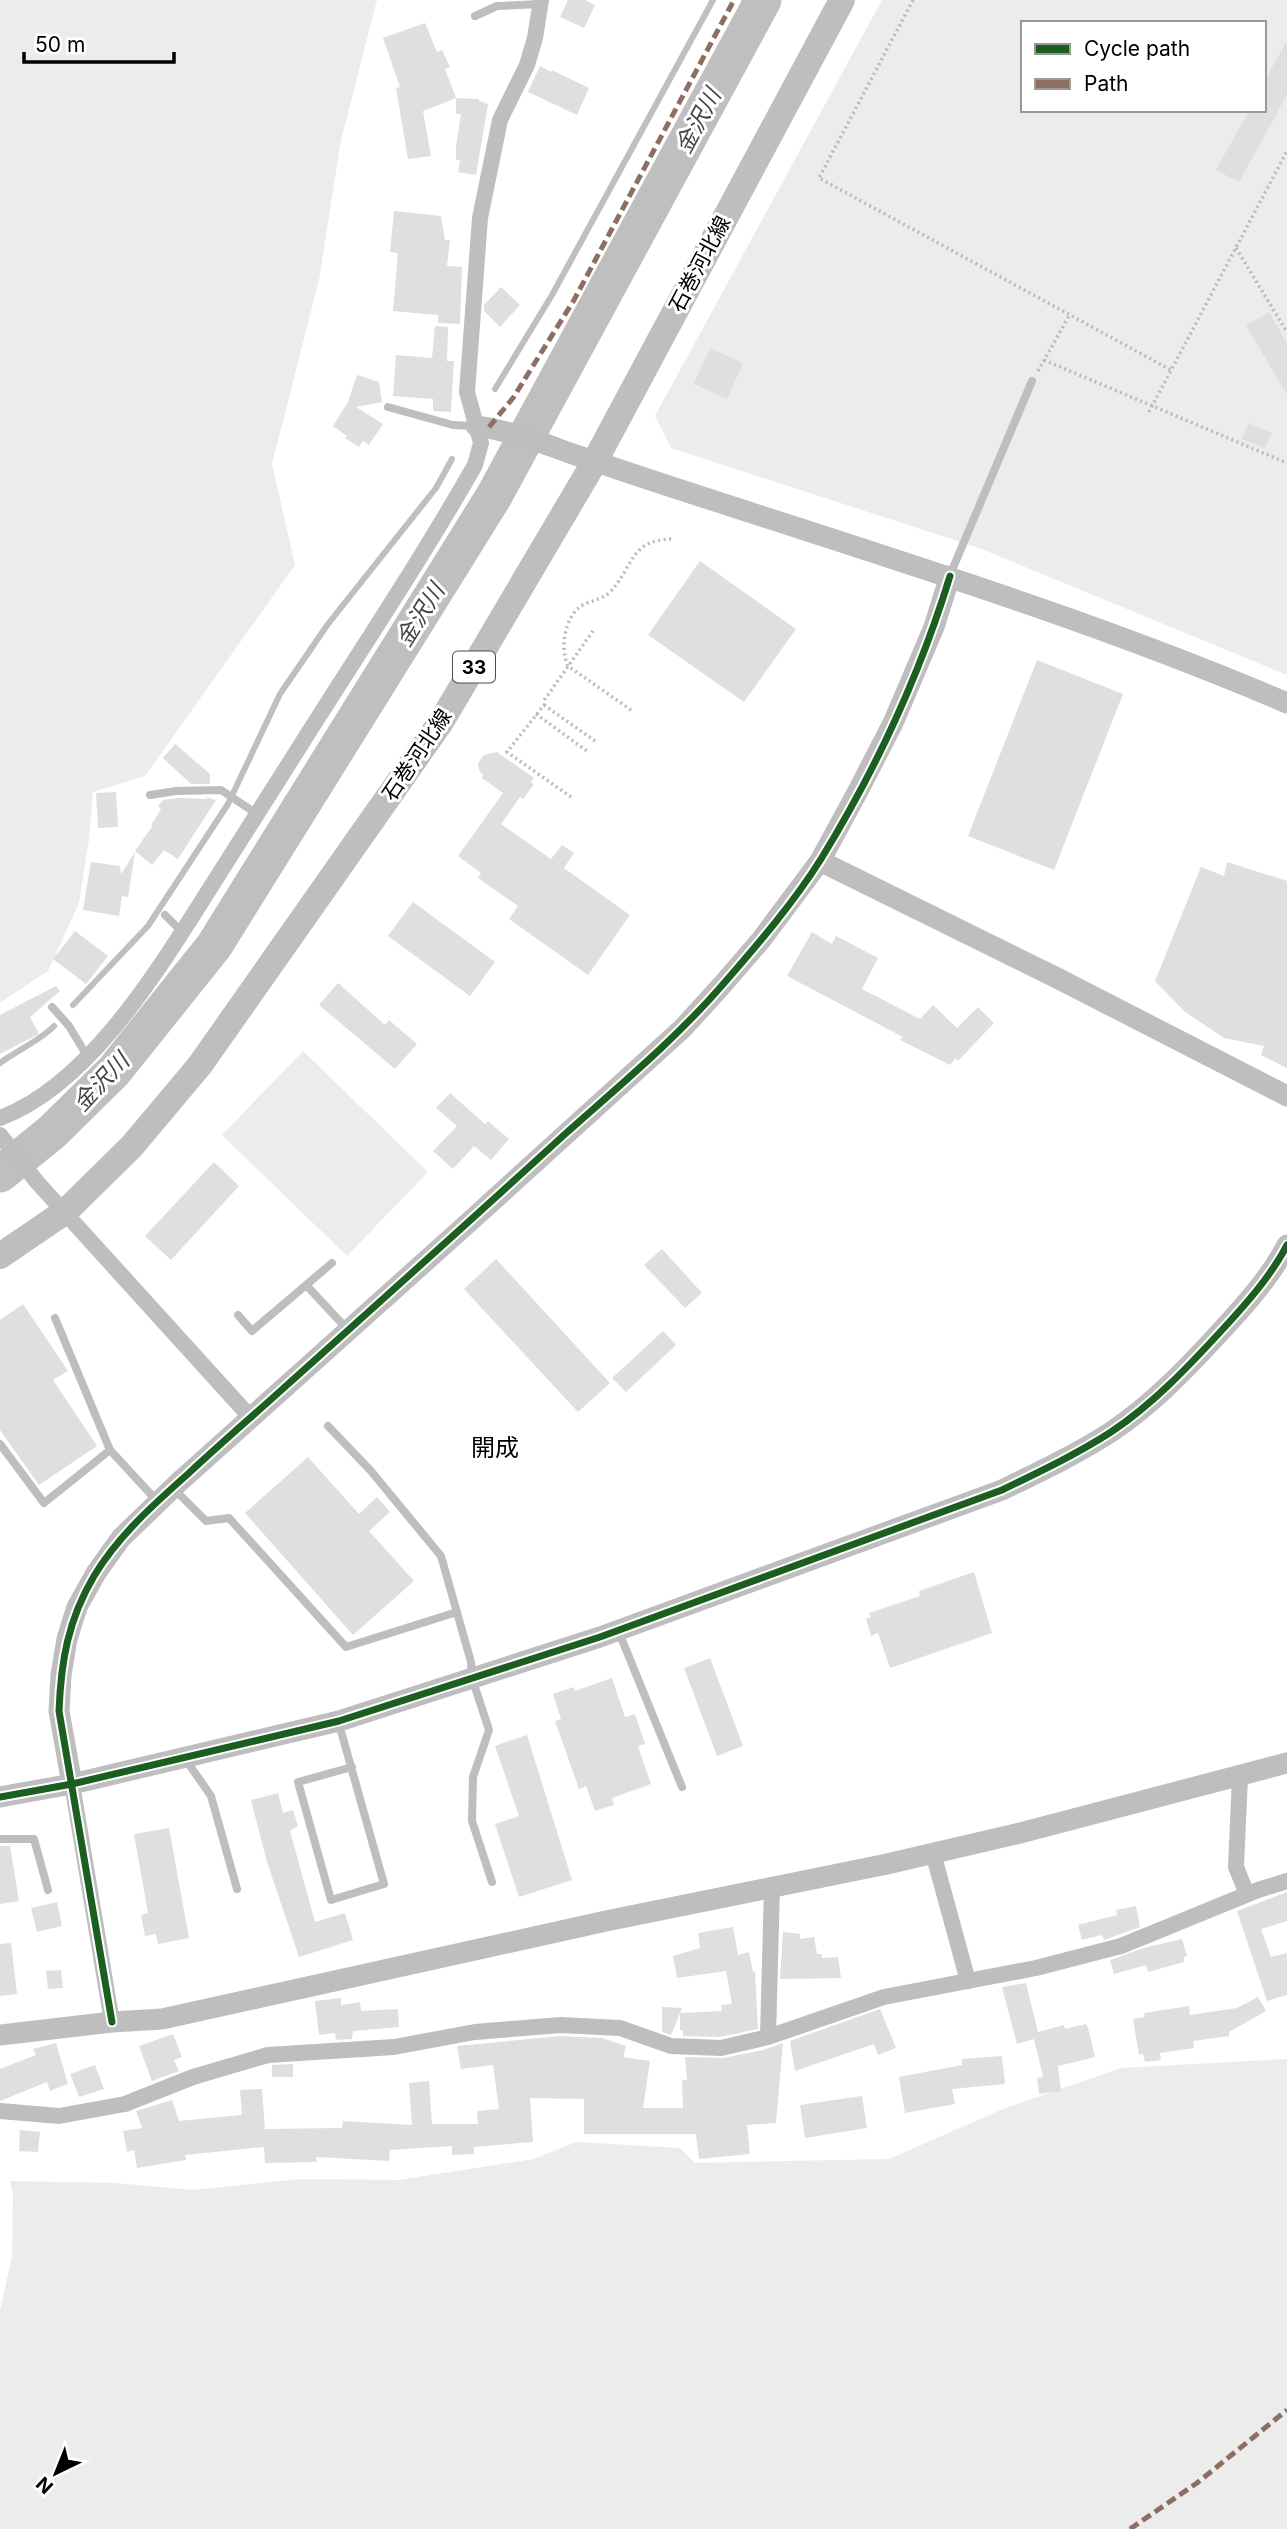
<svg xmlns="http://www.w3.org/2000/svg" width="1287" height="2529" viewBox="0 0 1287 2529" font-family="Inter,'Noto Sans JP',sans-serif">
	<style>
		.green { fill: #ececec; fill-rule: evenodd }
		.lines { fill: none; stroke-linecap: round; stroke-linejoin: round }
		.stream { stroke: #bfbfbf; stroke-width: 6 }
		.river { stroke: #bfbfbf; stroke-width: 37 }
		.building { fill: #dfdfdf }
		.path { stroke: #b9b9b9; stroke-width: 3.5; stroke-dasharray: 2 3.5; stroke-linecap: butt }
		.service { stroke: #bebebe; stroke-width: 8 }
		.minor { stroke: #bebebe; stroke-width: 16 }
		.tertiary { stroke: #bebebe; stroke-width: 21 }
		.primary { stroke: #bebebe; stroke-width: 26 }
		.quiet { stroke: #8d6e63; stroke-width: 5; stroke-dasharray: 10 5; stroke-linecap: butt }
		.cycleway-casing { stroke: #fff; stroke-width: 11 }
		.cycleway { stroke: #1b5e20; stroke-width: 7 }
		.labels { text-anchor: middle; stroke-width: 6; stroke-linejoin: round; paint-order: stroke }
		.shield { fill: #fff; stroke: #4c4c4c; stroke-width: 2 }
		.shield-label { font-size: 19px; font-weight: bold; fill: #000 }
		.street-label { font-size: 21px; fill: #000; stroke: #fff }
		.water-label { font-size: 23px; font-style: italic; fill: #444; stroke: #fff }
		.quarter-label { font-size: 24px; fill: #000; stroke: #fff }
	</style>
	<rect width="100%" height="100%" fill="#fff"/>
	<g class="green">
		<polygon points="0,0 377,0 341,140 319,280 272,464 295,565 145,776 93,792 89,839 79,903 48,971 0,1003"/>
		<path d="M 882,0 L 1287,0 L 1287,675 L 979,548 L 671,448 L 655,416 ZM 1023,23 L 1264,23 L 1264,110 L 1023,110 Z"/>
		<polygon points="303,1051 428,1172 347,1256 222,1135"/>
		<polygon points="1287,2059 1287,2529 0,2529 0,2311 12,2256 13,2193 10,2181 116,2183 192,2190 299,2179 398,2180 534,2159 576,2142 680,2148 695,2163 889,2159 1003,2109 1121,2068"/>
	</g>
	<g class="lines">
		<g class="stream">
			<polyline points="495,389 552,295 713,0"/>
			<polyline points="73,1005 148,926 228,804 280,694 328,624 436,488 452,459"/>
			<path d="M 0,1063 C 16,1051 41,1040 54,1026"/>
		</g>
		<polyline class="river" points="0,1174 52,1132 114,1071 214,946 494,496 763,0"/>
	</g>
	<g class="building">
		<polygon points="568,0 585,0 595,5 584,28 560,17"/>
		<polygon points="425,23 437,52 442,50 450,67 445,69 456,98 423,111 431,156 408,159 396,88 400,87 383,38"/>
		<polygon points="1287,41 1287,95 1239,182 1216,170 1249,110 1264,110 1264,82"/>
		<polygon points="540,66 551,72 552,70 589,88 577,115 528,92"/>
		<polygon points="456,98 479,99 479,101 488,104 476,175 458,172 460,160 456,160 456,146 461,114 456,114"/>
		<polygon points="394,211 441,216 445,240 450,240 447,266 462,267 460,324 438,323 438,315 393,311 398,253 390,252"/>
		<polygon points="501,287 520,305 500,327 484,311 484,305"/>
		<polygon points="1269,312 1287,343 1287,395 1246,325"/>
		<polygon points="435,326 448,327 447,361 454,361 451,412 433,411 433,399 393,396 396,355 432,358"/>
		<polygon points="710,348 743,363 727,399 694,384"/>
		<polygon points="357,375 379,382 382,402 356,407 383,424 369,445 363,441 359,447 345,438 347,436 333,426 348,402"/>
		<polygon points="1249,423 1272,433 1265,448 1242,439"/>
		<polygon points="700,561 796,629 744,702 648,635"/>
		<polygon points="1037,660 1123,694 1054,870 968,836"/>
		<polygon points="175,744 210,774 210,784 191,784 163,758"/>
		<polygon points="497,752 534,778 531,782 534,784 523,799 520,797 501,824 551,859 562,845 574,853 564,868 630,915 588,975 509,919 518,906 478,878 481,873 458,856 503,793 482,778 483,775 479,770 478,763 484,755"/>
		<polygon points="116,792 118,827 98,828 96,793"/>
		<polygon points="205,797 216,800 178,859 164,850 152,865 135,851 153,825 151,825 161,809 158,806 163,800 178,798 208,799"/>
		<polygon points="135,852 128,897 122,896 119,916 83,910 91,862 120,866 121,874"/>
		<polygon points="1227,862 1287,881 1287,1068 1261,1055 1264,1046 1224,1038 1185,1012 1155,981 1201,867 1224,876"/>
		<polygon points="413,902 495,962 470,996 388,936"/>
		<polygon points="75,931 108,956 86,984 53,959"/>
		<polygon points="812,932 832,944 836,936 878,958 862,989 920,1019 933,1005 957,1028 978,1007 994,1023 958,1061 956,1058 950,1065 900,1040 903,1037 787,976"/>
		<polygon points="338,983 385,1025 389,1020 417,1044 395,1069 319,1005"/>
		<polygon points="56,986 60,991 30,1017 39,1034 0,1054 0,1015"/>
		<polygon points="450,1093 485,1124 488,1121 509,1139 491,1160 474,1146 453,1169 433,1151 457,1126 436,1108"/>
		<polygon points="214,1162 239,1186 171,1260 145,1236"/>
		<polygon points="662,1249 702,1293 685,1308 644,1265"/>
		<polygon points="496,1259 610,1383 578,1412 464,1289"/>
		<polygon points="23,1304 68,1371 53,1380 97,1446 39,1485 0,1430 0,1320"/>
		<polygon points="663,1331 676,1345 626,1392 612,1378"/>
		<polygon points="308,1457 359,1514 377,1497 390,1512 369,1531 414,1581 353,1635 245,1513"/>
		<polygon points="974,1572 992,1633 890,1668 878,1633 871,1636 866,1619 871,1617 869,1613 920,1596 919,1591"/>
		<polygon points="710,1658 743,1746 717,1756 684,1668"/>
		<polygon points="612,1678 625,1717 635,1714 645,1744 638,1746 651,1784 612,1798 614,1805 595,1811 586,1786 579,1789 555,1721 561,1719 553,1694 574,1687 575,1691"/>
		<polygon points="527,1735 572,1880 519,1897 495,1824 519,1816 495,1746"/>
		<polygon points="278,1793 283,1813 293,1810 298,1826 290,1831 315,1922 345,1913 353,1940 299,1957 267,1862 251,1800"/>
		<polygon points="169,1828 189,1938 158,1944 156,1934 145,1936 141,1915 148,1913 134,1834"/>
		<polygon points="0,1846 10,1846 19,1901 0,1904"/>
		<polygon points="1287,1892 1287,1921 1261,1929 1271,1957 1287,1953 1287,1995 1267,2001 1237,1911"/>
		<polygon points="57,1902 62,1926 37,1932 31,1908"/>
		<polygon points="1136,1906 1140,1927 1104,1940 1102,1935 1082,1940 1078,1925 1117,1915 1116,1910"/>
		<polygon points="733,1927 738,1955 749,1952 753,1972 755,1971 758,2029 720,2037 683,2036 683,2030 680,2030 680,2013 671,2035 662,2032 662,2007 682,2008 680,2013 722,2011 721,2005 732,2004 726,1971 677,1978 673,1956 700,1948 698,1933"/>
		<polygon points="783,1932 800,1934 800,1939 814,1937 817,1954 822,1954 822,1958 838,1957 841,1978 780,1979"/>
		<polygon points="1182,1939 1187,1956 1184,1957 1184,1962 1148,1972 1146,1965 1114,1974 1110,1960 1144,1948"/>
		<polygon points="11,1943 17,1994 0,1996 0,1944"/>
		<polygon points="61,1970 63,1988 48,1989 46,1971"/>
		<polygon points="1026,1983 1038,2032 1064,2025 1065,2029 1086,2024 1088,2028 1095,2057 1058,2066 1061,2091 1039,2094 1037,2078 1043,2077 1034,2039 1017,2044 1002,1987"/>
		<polygon points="1258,1997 1266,2011 1229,2032 1229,2036 1193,2041 1194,2048 1160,2053 1161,2060 1145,2062 1143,2054 1139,2055 1133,2019 1145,2017 1144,2013 1189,2006 1190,2015 1237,2008"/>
		<polygon points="341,1998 341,2005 360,2002 361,2011 398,2009 399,2027 353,2031 352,2039 336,2040 335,2033 319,2035 315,2001"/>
		<polygon points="880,2009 896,2048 878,2055 874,2044 795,2071 790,2041"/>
		<polygon points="173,2034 182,2057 174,2060 179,2071 152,2081 139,2046"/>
		<polygon points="561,2036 602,2038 626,2046 623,2057 650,2061 643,2108 683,2108 682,2080 687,2080 685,2057 723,2058 763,2050 783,2043 776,2123 747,2125 750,2154 699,2159 696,2134 584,2134 584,2099 530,2098 533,2142 474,2147 474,2154 452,2155 452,2146 390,2150 389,2161 316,2157 317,2162 265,2163 264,2147 185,2155 186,2160 137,2168 134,2150 127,2152 123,2131 142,2128 136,2111 172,2100 179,2121 242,2115 240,2090 262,2089 265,2129 342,2128 343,2121 412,2125 409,2083 429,2081 432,2124 478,2124 477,2111 499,2109 493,2065 461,2069 457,2046"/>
		<polygon points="56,2043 68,2084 50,2091 47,2082 0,2101 0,2069 36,2055 33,2049"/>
		<polygon points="1002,2056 1005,2084 952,2089 955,2104 905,2113 899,2077 962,2065 962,2059"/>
		<polygon points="293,2064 293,2077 272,2077 272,2065"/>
		<polygon points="95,2065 104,2089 79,2097 70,2074"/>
		<polygon points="862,2096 867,2128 805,2138 800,2105"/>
		<polygon points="20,2130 40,2132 38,2152 19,2151"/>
	</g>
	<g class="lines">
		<g class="path">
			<polyline points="913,0 819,178 1171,370"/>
			<polyline points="1236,248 1287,332"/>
			<polyline points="1044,360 1287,463"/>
			<polyline points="1038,371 1070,314"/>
			<polyline points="1149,412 1287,151"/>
			<polyline points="544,705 595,741"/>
			<path d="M 631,710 L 568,666 C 560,649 564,618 581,606 C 591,600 602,600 610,592 C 634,567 629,540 672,539"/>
			<polyline points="536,714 587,751"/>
			<polyline points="571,797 507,752 544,705 545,699 593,631"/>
		</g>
		<g class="service">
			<polyline points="475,16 497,6 541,4"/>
			<polyline points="388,407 453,425 474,426"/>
			<polyline points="950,575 1032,381"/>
			<polyline points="150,795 176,791 221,790 257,814"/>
			<polyline points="165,915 182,932"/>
			<polyline points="52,1007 69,1026 87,1056"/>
			<polyline points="307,1286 348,1330"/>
			<polyline points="238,1315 252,1331 332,1263"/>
			<polyline points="55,1318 110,1450"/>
			<polyline points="328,1426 371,1471 441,1556 471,1662 472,1678 489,1730 473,1777 472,1821 492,1882"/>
			<polyline points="0,1444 44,1503 110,1450 158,1502"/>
			<polyline points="173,1488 206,1521 229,1518 346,1647 457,1612"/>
			<polyline points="618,1630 682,1787"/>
			<path d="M 339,1724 C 354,1777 369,1830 384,1884 L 331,1900 L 298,1782 L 352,1767"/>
			<polyline points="186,1760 211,1796 237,1889"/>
			<polyline points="0,1839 34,1839 48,1890"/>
		</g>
		<g class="minor">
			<path d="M 0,1118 C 92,1084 163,962 214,882 C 243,836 272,790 302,743 C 360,651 421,560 475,465 L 481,443 L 467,392 L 480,218 L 500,120 L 527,65 L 535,38 L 541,0"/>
			<polyline points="0,1135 37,1182 251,1418"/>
			<polyline points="1240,1777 1236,1867 1247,1894"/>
			<polyline points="72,1784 112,2022"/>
			<polyline points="933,1853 968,1981"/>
			<polyline points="768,2037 772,1886"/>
			<polyline points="0,2111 59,2116 125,2104 193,2077 268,2055 394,2047 475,2032 561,2025 620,2028 671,2046 721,2048 768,2037 884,1997 1036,1968 1121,1946 1258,1890 1287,1881"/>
		</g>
		<g class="tertiary">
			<path d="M 476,426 C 507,430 538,441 567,452 C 617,469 668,486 718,502 C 911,565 1100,623 1287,703"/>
			<polyline points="820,861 1059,979 1287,1096"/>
			<polyline points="72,1784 59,1711 61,1675 67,1639 77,1607 96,1573 121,1538 178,1483 467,1224 683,1028 723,984 761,940 820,861 858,791 893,723 934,627 950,576"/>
			<path d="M 0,1797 L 72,1784 L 339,1721 L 600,1637 L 1002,1490 C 1039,1472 1077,1454 1111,1432 C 1153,1404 1188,1367 1222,1330 C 1246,1304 1271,1276 1287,1245"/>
			<polyline points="0,2035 112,2022 162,2019 606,1921 887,1864 1016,1834 1287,1763"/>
		</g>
		<polyline class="primary" points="0,1256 66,1211 132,1146 200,1065 441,722 595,461 842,0"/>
		<g class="quiet">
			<polyline points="489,427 513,398 574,300 734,0"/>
			<polyline points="1130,2529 1197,2483 1287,2410"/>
		</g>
		<g class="cycleway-casing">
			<g id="cycleway">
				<path d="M 0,1797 L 72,1784 L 339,1721 L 600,1637 L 1002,1490 C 1039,1472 1077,1454 1111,1432 C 1153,1404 1188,1367 1222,1330 C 1246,1304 1271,1276 1287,1245"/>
				<path d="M 112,2022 L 59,1711 C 61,1661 68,1620 94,1576 C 118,1536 154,1504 189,1473 C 218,1446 248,1420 277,1394 C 373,1308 469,1222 564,1135 C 619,1086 677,1038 725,982 C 759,943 794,902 821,859 C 875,771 920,674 950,576"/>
			</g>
		</g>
		<use href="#cycleway" class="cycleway"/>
	</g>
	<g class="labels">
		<rect class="shield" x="453" y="651.5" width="42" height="31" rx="5"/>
		<g class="shield-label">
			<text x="474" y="674">33</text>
		</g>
		<g class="street-label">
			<text transform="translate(700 264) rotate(-62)" y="7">石巻河北線</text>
			<text transform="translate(417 755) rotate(-56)" y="7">石巻河北線</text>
		</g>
		<g class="water-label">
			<text transform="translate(698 121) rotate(-62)" y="8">金沢川</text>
			<text transform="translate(420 615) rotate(-58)" y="8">金沢川</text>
			<text transform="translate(101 1082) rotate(-47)" y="8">金沢川</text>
		</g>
		<g class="quarter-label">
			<text x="495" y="1456">開成</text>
		</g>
	</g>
	<rect x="1021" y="21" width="245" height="91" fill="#ffffff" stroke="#999999" stroke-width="2"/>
	<rect x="1035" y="44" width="35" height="10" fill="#1b5e20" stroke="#999999" stroke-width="2"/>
	<text x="1084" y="56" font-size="21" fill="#000000">Cycle path</text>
	<rect x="1035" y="79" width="35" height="10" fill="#8d6e63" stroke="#999999" stroke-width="2"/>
	<text x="1084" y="91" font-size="21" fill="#000000">Path</text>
	<g transform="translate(56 2473) rotate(223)" stroke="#ffffff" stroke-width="5" paint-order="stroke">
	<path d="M0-5L12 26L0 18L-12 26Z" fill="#000000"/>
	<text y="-10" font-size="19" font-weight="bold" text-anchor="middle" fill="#000000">N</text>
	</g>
	<path d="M24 52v10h150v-10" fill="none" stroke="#000000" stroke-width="3.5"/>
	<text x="35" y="52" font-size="21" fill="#000000" stroke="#ffffff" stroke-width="5" paint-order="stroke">50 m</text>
</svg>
